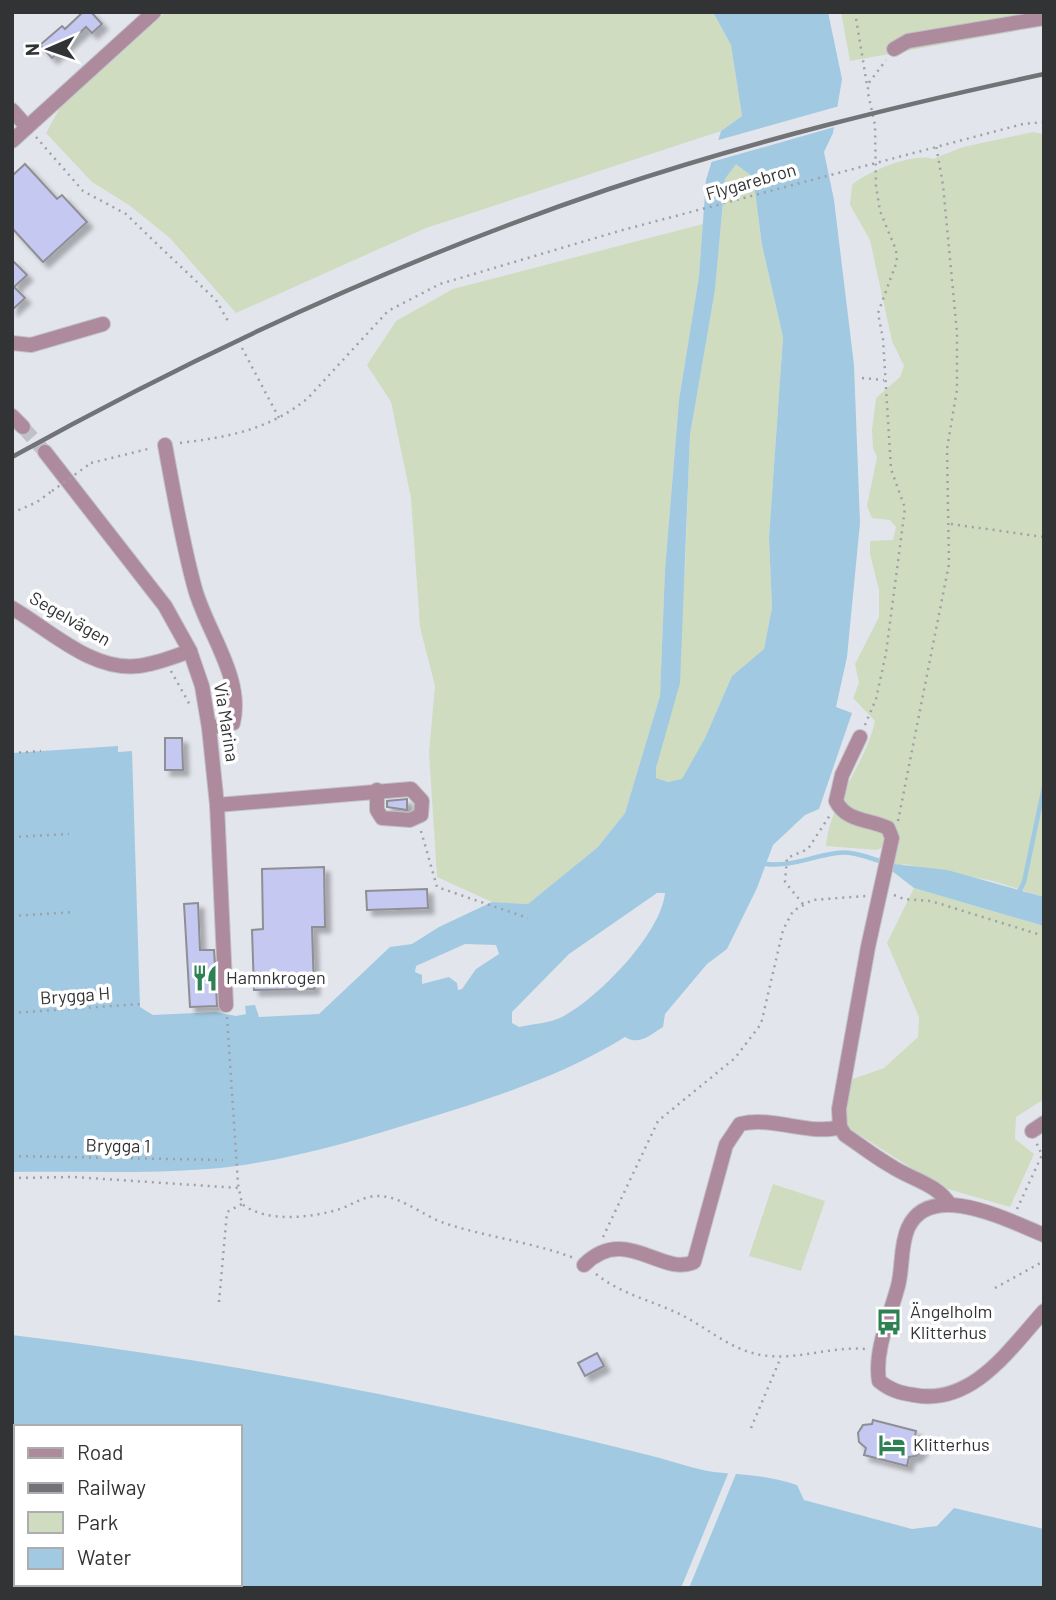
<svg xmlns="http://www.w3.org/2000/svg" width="1056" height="1600" viewBox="0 0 1056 1600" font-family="Barlow,sans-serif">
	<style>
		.green { fill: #cfdcbf }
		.water { fill: #a1c9e2; fill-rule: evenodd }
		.pier { fill: #e3e5ec }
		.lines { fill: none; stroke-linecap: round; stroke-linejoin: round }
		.stream { stroke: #a1c9e2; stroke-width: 4.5 }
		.building { fill: #c5c8f0; stroke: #8e8f95; stroke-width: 2; filter: url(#shadow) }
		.minor-tunnel { stroke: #c0c1c7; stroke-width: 14; stroke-dasharray: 14 7; stroke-linecap: butt }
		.minor-casing { stroke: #c0c1c7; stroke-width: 16 }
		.path { stroke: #9fa1a6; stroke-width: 2.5; stroke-dasharray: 2 5; stroke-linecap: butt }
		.minor { stroke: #ae8a9d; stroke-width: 14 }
		.rail { stroke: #717377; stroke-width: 4.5 }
		.path-bridge { stroke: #9fa1a6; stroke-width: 2.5; stroke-dasharray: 2 5; stroke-linecap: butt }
		.labels { text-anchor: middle; stroke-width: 7; stroke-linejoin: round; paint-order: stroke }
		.street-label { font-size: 18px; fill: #323335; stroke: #fff }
		.poi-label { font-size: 18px; fill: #323335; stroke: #fff; text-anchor: start }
	</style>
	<defs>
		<filter id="shadow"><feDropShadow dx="5.5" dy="5.5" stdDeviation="2" flood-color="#0004"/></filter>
	</defs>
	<rect width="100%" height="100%" fill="#e3e5ec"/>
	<g class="green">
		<polygon points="166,12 713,12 731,45 742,116 721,131 426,228 236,313 170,238 129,205 92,182 46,133 60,108"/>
		<polygon points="841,12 1044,12 1044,26 850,61"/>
		<path d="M 1033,132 L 1044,134 L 1044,897 L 993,881 L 904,864 L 899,866 L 894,864 L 895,857 L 883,847 L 877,850 L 826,846 C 830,801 866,764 875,721 L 853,698 L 859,683 L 855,664 L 879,617 L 879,590 L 870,554 L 870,541 L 893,540 L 896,527 L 890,520 L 872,518 L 867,506 L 877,457 L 873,448 L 872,430 L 876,398 L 900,377 L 904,366 L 892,341 L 870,240 L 850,205 L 852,185 C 866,172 915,152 933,159 L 963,147 Z"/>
		<polygon points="736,163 753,177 762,245 783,337 769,538 772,608 764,649 732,676 705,738 682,780 668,782 655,778 656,768 685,569 690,435 715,290 725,179"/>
		<polygon points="703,224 699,276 679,400 665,570 660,696 625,813 598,847 528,904 492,902 437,877 429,753 435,686 420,627 411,498 391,402 367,365 396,321 453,289"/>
		<polygon points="914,888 1044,926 1044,1099 1016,1117 1015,1139 1034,1154 1010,1207 941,1187 844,1125 850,1080 884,1068 918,1037 919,1017 887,943"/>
		<polygon points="773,1184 825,1201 801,1271 749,1256"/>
	</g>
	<g class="water">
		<path d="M 713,12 L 828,12 L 842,79 L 833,133 L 824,152 L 834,200 L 854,365 L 860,523 L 847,657 L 836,707 L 852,713 L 819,809 L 805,815 L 773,845 L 757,888 L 727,949 L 707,964 L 665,1014 L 663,1027 C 650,1035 639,1046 625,1037 C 562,1076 495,1097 425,1119 C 354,1141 282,1163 208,1169 C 144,1174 77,1171 12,1172 L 12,753 L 118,746 L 118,752 L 132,751 L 140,1007 L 153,1015 L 216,1012 L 236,1016 L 246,1014 L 245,1006 L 255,1005 L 259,1017 L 319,1014 L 390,947 L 412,944 L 439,927 L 492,902 L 528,904 L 598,847 L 625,813 L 660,696 L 665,570 L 679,400 L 699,276 L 706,180 L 721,131 L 742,116 L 731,45 ZM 736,164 L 753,177 L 762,245 L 783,337 L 769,538 L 772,608 L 764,649 L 732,676 L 705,738 L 682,779 L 668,782 L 656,778 L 656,768 L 680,683 L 690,435 L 715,290 L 725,179 ZM 657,893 L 665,893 C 661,934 597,999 562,1017 C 550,1023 533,1024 519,1027 L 512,1023 L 512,1012 L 569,954 ZM 465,944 L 496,945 L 499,954 L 476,969 L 462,989 L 458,990 L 457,983 L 449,977 L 422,984 L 422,975 L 415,972 L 416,966 Z"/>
		<polygon points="894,864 947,870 1044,897 1044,926 914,888 892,871"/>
		<path d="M 12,1335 C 228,1361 442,1403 652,1456 C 672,1461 694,1469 714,1472 C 744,1475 769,1475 797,1485 L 804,1500 L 912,1529 L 937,1526 L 954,1508 L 1044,1529 L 1044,1588 L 12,1588 ZM 16,1427 L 240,1427 L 240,1584 L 16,1584 Z"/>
	</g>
	<g class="pier">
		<polygon points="843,105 838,126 708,163 715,141"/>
		<polygon points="730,1469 738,1469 689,1588 681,1588"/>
	</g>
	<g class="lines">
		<g class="stream">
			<path d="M 766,864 C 792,867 812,856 837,853 C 852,851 866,857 880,861"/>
			<polyline points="1018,894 1024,882 1044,787"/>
		</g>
	</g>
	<g class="building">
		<polygon points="83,12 91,12 102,24 92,33 86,27 52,58 40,45 62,26 65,29"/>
		<polygon points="25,164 57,199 62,195 87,222 43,262 12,228 12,176"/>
		<polygon points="12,260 27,275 14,287 25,298 12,310"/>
		<polygon points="165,738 182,738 183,770 165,770"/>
		<polygon points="407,799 407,810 387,807 387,801"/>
		<polygon points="324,867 325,927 312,927 314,989 254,990 252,930 263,929 262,869"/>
		<polygon points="427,889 428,908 367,910 366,891"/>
		<polygon points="198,903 200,950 214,950 217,1006 190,1007 184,904"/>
		<polygon points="597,1353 604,1366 585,1376 578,1363"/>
		<polygon points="873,1420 916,1431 915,1436 920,1439 922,1449 916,1456 909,1457 907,1466 864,1455 866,1448 859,1442 858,1433 863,1425 872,1424"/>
	</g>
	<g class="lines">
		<polyline class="minor-tunnel" points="23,427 45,452"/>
		<g class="minor-casing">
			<g id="minor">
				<polyline points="894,49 908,41 1044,18"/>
				<polyline points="12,110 27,127"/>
				<polyline points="12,141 154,12"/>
				<polyline points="12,343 31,345 103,324"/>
				<polyline points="12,416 23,427"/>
				<path d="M 165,445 C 174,494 182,542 195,589 C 207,632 244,678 233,723 L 209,728"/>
				<polyline points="45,452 165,606 190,651 202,686 209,728 217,805 226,1005"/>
				<path d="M 12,608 C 50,630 91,671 138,666 C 156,664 173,657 190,651"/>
				<path d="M 860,737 L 842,775 L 836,801 C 846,822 870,819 888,828 L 892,838 L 868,947 L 839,1109 L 840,1127 L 845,1135 C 860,1145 875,1157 891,1166 C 910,1179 938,1184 950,1205"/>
				<polyline points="217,805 411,789 422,801 421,815 410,820 382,818 377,810 377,790"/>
				<polyline points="1032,1131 1044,1123"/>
				<path d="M 1044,1235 C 1009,1221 930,1179 908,1228 C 900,1246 903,1267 898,1286 C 890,1316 874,1351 879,1381 C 890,1390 900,1393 914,1395 C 972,1406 1009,1350 1044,1311"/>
				<path d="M 584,1265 C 625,1224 662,1277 694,1262 L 726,1145 L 740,1124 C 773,1116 811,1136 840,1127"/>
			</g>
		</g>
		<g class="path">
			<polyline points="855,12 867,85"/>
			<polyline points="36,137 83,191 126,214 157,244 216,300 228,321"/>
			<polyline points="242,348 279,418"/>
			<polyline points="862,378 884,380"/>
			<path d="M 180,443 C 228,437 269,430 308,398 L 388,311 L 440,284 L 619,231 L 1023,124 L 1044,122"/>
			<polyline points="91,463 152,448"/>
			<polyline points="12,513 37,502 52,491"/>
			<polyline points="951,524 1044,537"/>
			<polyline points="171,671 190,705"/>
			<polyline points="865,725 876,699 886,653 905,508 891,469 883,339 878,313 897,261 896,250 880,211 876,186 875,125 868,93 868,84 886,60"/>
			<polyline points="12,753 41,751"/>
			<polyline points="898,821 949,564 947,449 957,389 957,333 943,185 936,145"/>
			<polyline points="421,831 437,887 528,918"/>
			<polyline points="12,837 69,834"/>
			<polyline points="894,895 904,899 931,901 1044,936"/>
			<polyline points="803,904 785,882 787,858 808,849 830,815"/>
			<polyline points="12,916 75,912"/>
			<polyline points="12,1013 140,1004"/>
			<path d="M 227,1017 L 238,1184 L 242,1204 C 266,1223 311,1218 340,1209 C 354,1204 365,1195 380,1196 C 402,1197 424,1216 444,1223 C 486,1237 532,1242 574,1258"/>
			<polyline points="12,1156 223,1160"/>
			<polyline points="12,1178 74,1177 239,1188"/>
			<polyline points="1017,1209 1042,1155 1036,1142"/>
			<polyline points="603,1237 658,1121 735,1058 761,1024 783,930 793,911 812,900 866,896"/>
			<path d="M 596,1274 C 620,1293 646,1299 673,1311 C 706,1325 731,1353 769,1356 C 801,1359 833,1346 866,1349"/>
			<polyline points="995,1288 1044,1261"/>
			<polyline points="219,1302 227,1212 242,1204"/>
			<polyline points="751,1428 781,1357"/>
		</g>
		<use href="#minor" class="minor"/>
		<path class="rail" d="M 12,457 C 203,351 402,259 609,189 C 752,141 897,106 1044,74"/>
		<polyline class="path-bridge" points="52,491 91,463"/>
	</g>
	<defs>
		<g id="restaurant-bare" transform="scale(2.1)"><path d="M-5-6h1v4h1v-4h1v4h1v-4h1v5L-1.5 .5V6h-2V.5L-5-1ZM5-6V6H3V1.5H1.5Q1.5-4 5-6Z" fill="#2e8153" stroke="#fff" stroke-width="2.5" paint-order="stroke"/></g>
		<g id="bus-bare" transform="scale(2.1)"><path d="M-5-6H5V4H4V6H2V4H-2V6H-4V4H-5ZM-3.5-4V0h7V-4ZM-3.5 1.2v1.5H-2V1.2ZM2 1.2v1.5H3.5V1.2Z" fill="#2e8153" stroke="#fff" stroke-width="2.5" paint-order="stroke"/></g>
		<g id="hotel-bare" transform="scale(2.1)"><path d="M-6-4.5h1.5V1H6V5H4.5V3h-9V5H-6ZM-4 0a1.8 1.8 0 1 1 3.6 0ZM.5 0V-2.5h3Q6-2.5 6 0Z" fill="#2e8153" stroke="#fff" stroke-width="2.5" paint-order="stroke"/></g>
	</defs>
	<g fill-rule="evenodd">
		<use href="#restaurant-bare" x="205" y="978"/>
		<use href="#bus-bare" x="889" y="1322"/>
		<use href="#hotel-bare" x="892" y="1445"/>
	</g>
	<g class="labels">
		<g class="street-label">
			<text transform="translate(751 182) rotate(-16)" y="6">Flygarebron</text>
			<text transform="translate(70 619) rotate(30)" y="6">Segelvägen</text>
			<text transform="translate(226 722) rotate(81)" y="6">Via Marina</text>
			<text transform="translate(75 996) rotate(-4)" y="6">Brygga H</text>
			<text transform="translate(118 1146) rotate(1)" y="6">Brygga 1</text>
		</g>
		<g class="poi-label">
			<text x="226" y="984">Hamnkrogen</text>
			<text x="910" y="1318">Ängelholm<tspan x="910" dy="21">Klitterhus</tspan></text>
			<text x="913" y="1451">Klitterhus</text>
		</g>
	</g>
	<rect width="1056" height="1600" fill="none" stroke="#323335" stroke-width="28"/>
	<rect x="14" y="1425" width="228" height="161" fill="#ffffff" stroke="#adadae" stroke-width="2"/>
	<rect x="28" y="1448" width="35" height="10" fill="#ae8a9d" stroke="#adadae" stroke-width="2"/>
	<text x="77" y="1460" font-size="21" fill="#323335">Road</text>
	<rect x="28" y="1483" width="35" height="10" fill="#717377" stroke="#adadae" stroke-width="2"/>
	<text x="77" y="1495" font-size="21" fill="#323335">Railway</text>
	<rect x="28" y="1512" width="35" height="21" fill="#cfdcbf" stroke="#adadae" stroke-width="2"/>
	<text x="77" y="1530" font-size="21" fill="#323335">Park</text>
	<rect x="28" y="1548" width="35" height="21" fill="#a1c9e2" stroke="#adadae" stroke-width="2"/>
	<text x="77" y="1565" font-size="21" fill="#323335">Water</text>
	<g transform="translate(49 49) rotate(268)" stroke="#ffffff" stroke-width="5" paint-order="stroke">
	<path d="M0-5L12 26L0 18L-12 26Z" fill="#323335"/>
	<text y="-10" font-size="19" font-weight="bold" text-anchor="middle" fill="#323335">N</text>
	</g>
</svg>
